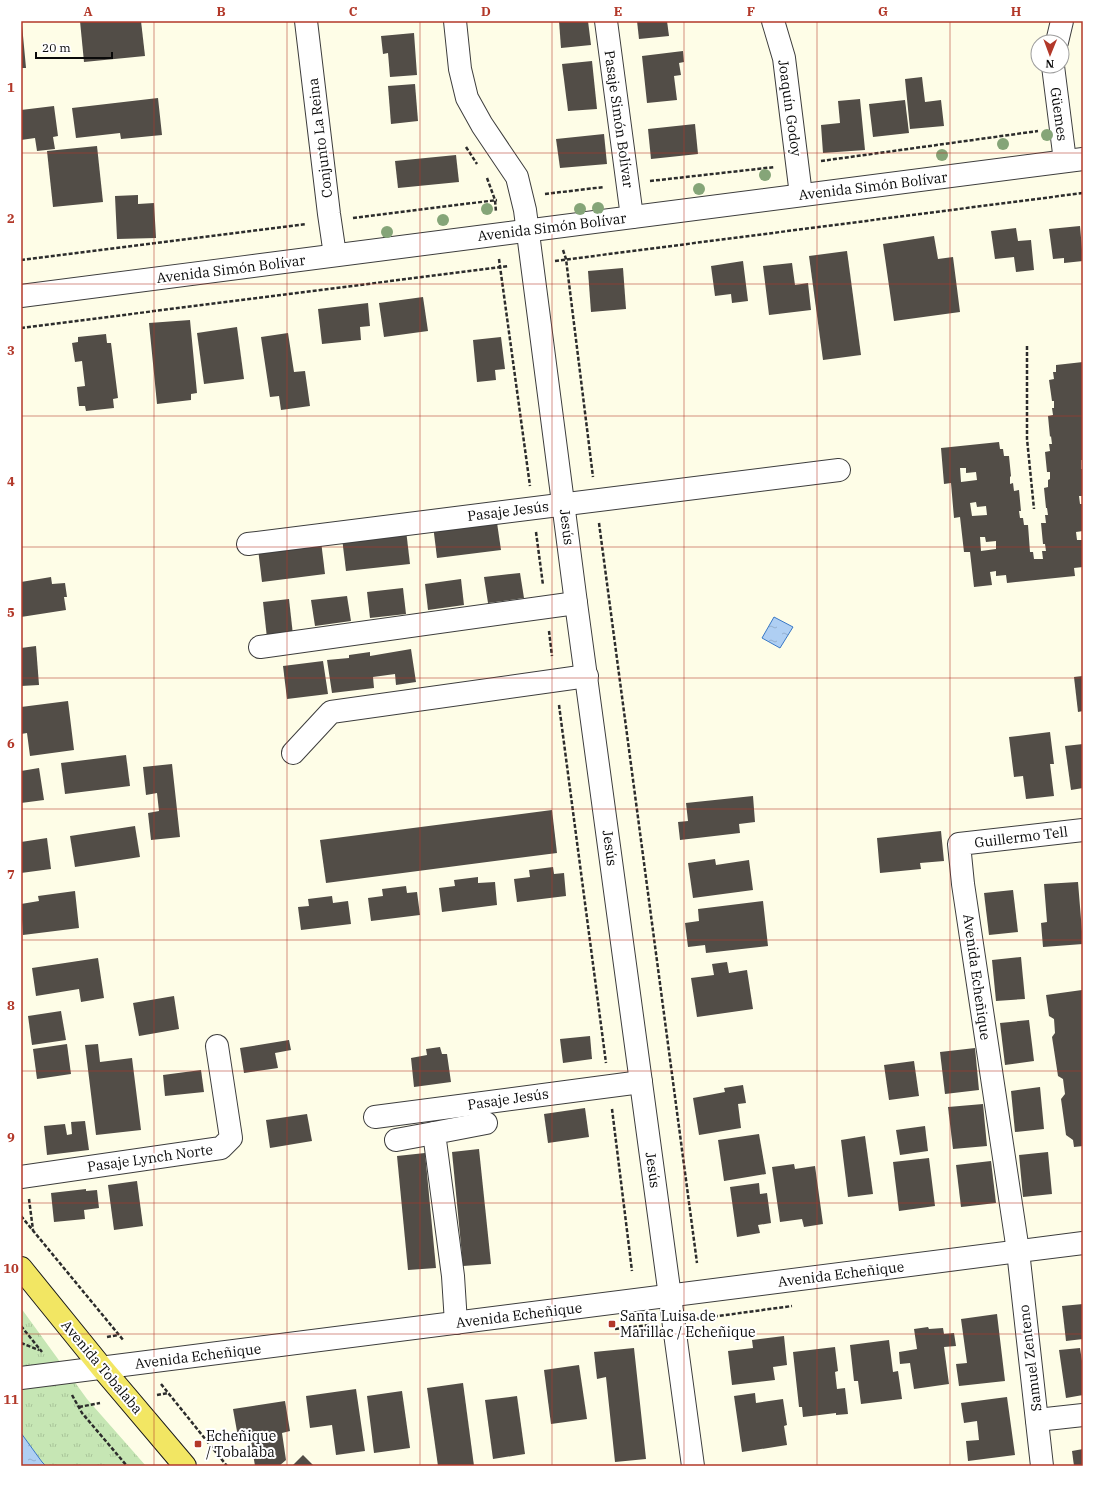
<svg xmlns="http://www.w3.org/2000/svg" width="1104" height="1487" viewBox="0 0 1104 1487" font-family="'IBM Plex Serif',serif">
	<style>
		.park { fill: url(#park-tufts) }
		.water { fill: url(#water-ripples); stroke: #3978c6 }
		.building { fill: #524d47; fill-rule: evenodd }
		.lines { fill: none; stroke-linecap: round; stroke-linejoin: round }
		.minor-casing { stroke: #3d3d3d; stroke-width: 24 }
		.major-casing { stroke: #1b1b1b; stroke-width: 24 }
		.path { stroke: #2c2c2c; stroke-width: 2.5; stroke-dasharray: 4 2; stroke-linecap: butt }
		.minor { stroke: #fff; stroke-width: 22 }
		.major { stroke: #f2e663; stroke-width: 22 }
		.tree { fill: #85a578 }
		.grid { fill: none; stroke: #b23829; stroke-width: 1; stroke-opacity: 0.55 }
		.poi-dot { fill: #b23829; stroke: #fff; stroke-width: 1.5 }
		.labels { text-anchor: middle; stroke-width: 4; stroke-linejoin: round; paint-order: stroke }
		.street-label { font-size: 14px; fill: #0a0a0a; stroke: #fff }
		.poi-label { font-size: 14px; fill: #0a0a0a; stroke: #fff; text-anchor: start }
		.neatline { fill: none; stroke: #b23829; stroke-width: 1.5 }
		.grid-label { font-size: 13px; text-anchor: middle; font-weight: bold; fill: #b23829 }
	</style>
	<defs>
		<pattern id="park-tufts" width="24" height="20" patternUnits="userSpaceOnUse"><rect width="24" height="20" fill="#c6e6b4"/><path d="M3 7l-1-3M5 7V3M7 7l1-3M15 17l-1-3M17 17v-4M19 17l1-3" fill="none" stroke="#a9c499"/></pattern>
		<pattern id="water-ripples" width="26" height="14" patternUnits="userSpaceOnUse"><rect width="26" height="14" fill="#afcff3"/><path d="M2 4q2-2 4 0t4 0M15 11q2-2 4 0t4 0" fill="none" stroke="#95b0cf"/></pattern>
	</defs>
	<rect width="100%" height="100%" fill="#fefde7"/>
	<polygon class="park" points="21,1308 87,1399 146,1466 46,1466 42,1462 21,1433"/>
	<g class="water">
		<polygon points="774,617 793,627 780,648 762,638"/>
		<polygon points="21,1433 42,1462 46,1466 21,1466"/>
	</g>
	<g class="building">
		<polygon points="80,21 141,21 145,56 84,62"/>
		<polygon points="559,21 588,21 591,45 561,48"/>
		<polygon points="637,21 667,21 669,36 639,39"/>
		<polygon points="22,25 26,68 21,68 21,26"/>
		<polygon points="414,33 417,75 390,77 388,53 383,54 381,36"/>
		<polygon points="683,51 684,62 679,63 681,75 674,76 677,100 647,103 642,56"/>
		<polygon points="592,61 597,109 568,111 562,64"/>
		<polygon points="922,77 925,102 941,100 944,126 910,129 905,79"/>
		<polygon points="415,84 418,121 391,124 388,86"/>
		<polygon points="158,98 162,135 121,139 120,133 76,138 72,108"/>
		<polygon points="860,99 865,150 823,153 821,125 840,123 838,101"/>
		<polygon points="905,100 909,133 873,137 869,104"/>
		<polygon points="54,106 58,136 53,137 55,149 37,151 35,138 21,140 21,110"/>
		<polygon points="695,124 698,154 651,159 648,129"/>
		<polygon points="604,134 607,164 560,168 556,139"/>
		<polygon points="97,146 103,202 53,207 47,151"/>
		<polygon points="456,155 459,182 398,188 395,161"/>
		<polygon points="138,195 138,204 154,203 156,238 117,239 115,196"/>
		<polygon points="1080,226 1083,261 1064,263 1064,258 1053,259 1049,229"/>
		<polygon points="1016,228 1018,241 1031,240 1034,270 1016,272 1014,257 995,259 991,231"/>
		<polygon points="934,236 938,259 953,257 960,312 894,321 883,244"/>
		<polygon points="847,251 861,355 823,360 809,256"/>
		<polygon points="743,261 748,301 732,303 731,294 715,296 711,266"/>
		<polygon points="792,263 795,285 808,283 811,310 769,315 763,266"/>
		<polygon points="623,268 626,309 591,312 588,271"/>
		<polygon points="423,297 428,331 384,337 379,303"/>
		<polygon points="368,303 370,326 360,327 361,340 322,344 318,309"/>
		<polygon points="190,320 197,393 191,394 191,400 157,404 149,323"/>
		<polygon points="237,327 244,379 204,384 197,333"/>
		<polygon points="288,333 294,372 305,371 310,406 281,410 279,396 270,397 261,337"/>
		<polygon points="106,334 107,343 111,343 118,398 113,399 114,408 86,411 85,406 79,406 77,387 85,386 82,361 75,362 72,343 78,342 78,337"/>
		<polygon points="501,337 505,369 495,370 496,380 477,382 473,340"/>
		<path d="M 1083,362 L 1083,460 L 1081,460 L 1081,469 L 1083,469 L 1083,496 L 1079,496 L 1080,504 L 1083,504 L 1083,531 L 1076,532 L 1077,540 L 1083,540 L 1083,567 L 1074,568 L 1075,576 L 1007,583 L 1006,575 L 996,576 L 996,571 L 990,572 L 992,585 L 974,587 L 970,552 L 964,552 L 960,517 L 954,518 L 951,483 L 944,484 L 941,448 L 999,442 L 1000,449 L 1003,449 L 1004,456 L 1009,456 L 1011,476 L 1010,477 L 1010,484 L 1013,483 L 1014,491 L 1019,490 L 1021,511 L 1019,511 L 1020,518 L 1023,518 L 1024,525 L 1028,525 L 1030,552 L 1033,552 L 1034,559 L 1043,559 L 1042,551 L 1046,551 L 1045,544 L 1043,544 L 1041,523 L 1046,523 L 1045,515 L 1048,515 L 1047,508 L 1046,508 L 1044,488 L 1048,487 L 1048,480 L 1050,479 L 1050,472 L 1047,472 L 1045,452 L 1050,451 L 1049,444 L 1052,444 L 1051,436 L 1050,437 L 1048,416 L 1053,415 L 1052,408 L 1054,408 L 1054,401 L 1052,401 L 1049,380 L 1054,379 L 1053,372 L 1056,372 L 1056,365 ZM 960,468 L 966,468 L 966,473 L 976,472 L 977,480 L 961,482 ZM 976,502 L 977,507 L 986,506 L 987,515 L 972,516 L 970,503 ZM 980,537 L 985,537 L 986,542 L 996,541 L 996,549 L 981,551 Z"/>
		<polygon points="496,516 501,550 437,558 433,525"/>
		<polygon points="406,530 410,564 346,571 342,538"/>
		<polygon points="321,541 325,574 262,582 258,549"/>
		<polygon points="520,573 524,598 488,603 484,577"/>
		<polygon points="51,577 52,584 65,583 67,597 64,597 66,610 21,617 21,582"/>
		<polygon points="461,579 464,605 428,610 425,584"/>
		<polygon points="403,588 406,614 370,618 367,592"/>
		<polygon points="347,596 351,621 315,626 311,600"/>
		<polygon points="289,599 293,635 267,638 263,602"/>
		<polygon points="36,646 39,685 21,686 21,648"/>
		<polygon points="411,649 416,682 396,685 395,674 373,677 374,688 332,693 327,660 349,658 349,655 370,652 370,656"/>
		<polygon points="323,661 328,694 287,699 283,666"/>
		<polygon points="1083,676 1083,711 1078,712 1074,677"/>
		<polygon points="68,701 74,750 30,756 27,733 21,734 21,707"/>
		<polygon points="1050,732 1054,764 1050,764 1054,796 1026,799 1023,776 1014,777 1009,737"/>
		<polygon points="1083,744 1083,788 1071,790 1065,746"/>
		<polygon points="126,755 130,786 65,794 61,763"/>
		<polygon points="172,764 180,837 151,840 148,813 159,811 157,793 146,795 143,767"/>
		<polygon points="39,768 44,800 21,803 21,771"/>
		<polygon points="753,796 755,822 739,824 740,833 680,840 678,822 688,821 686,803"/>
		<polygon points="552,810 557,853 326,883 320,840"/>
		<polygon points="135,826 140,857 75,867 70,836"/>
		<polygon points="941,831 944,861 920,863 921,869 880,873 877,838"/>
		<polygon points="47,838 51,869 21,873 21,842"/>
		<polygon points="715,859 716,865 749,860 753,890 693,898 688,863"/>
		<polygon points="553,867 554,874 564,873 566,896 517,902 514,879 530,877 529,870"/>
		<polygon points="478,877 478,883 495,882 497,905 442,912 439,888 455,886 454,880"/>
		<polygon points="1078,882 1083,944 1043,947 1041,923 1047,922 1044,884"/>
		<polygon points="406,886 407,893 417,892 420,915 371,921 368,898 383,896 382,889"/>
		<polygon points="1013,890 1018,932 989,935 984,893"/>
		<polygon points="75,891 79,928 23,935 21,904 39,901 38,896"/>
		<polygon points="332,896 333,903 348,901 351,924 301,930 298,907 309,906 308,899"/>
		<polygon points="763,901 768,946 706,953 705,945 688,947 685,923 699,921 698,909"/>
		<polygon points="1021,957 1025,999 996,1001 992,960"/>
		<polygon points="98,958 104,998 81,1002 79,989 36,996 32,968"/>
		<polygon points="727,962 729,973 747,970 753,1009 697,1017 691,978 714,975 712,964"/>
		<polygon points="1082,990 1083,996 1083,1146 1074,1147 1073,1140 1066,1135 1061,1099 1065,1094 1063,1079 1058,1076 1052,1037 1055,1033 1054,1019 1049,1016 1046,995"/>
		<polygon points="174,996 179,1029 139,1036 133,1003"/>
		<polygon points="61,1011 66,1040 32,1045 28,1016"/>
		<polygon points="1029,1020 1034,1061 1005,1065 1000,1023"/>
		<polygon points="590,1036 592,1059 563,1063 560,1039"/>
		<polygon points="289,1040 291,1050 275,1053 278,1068 244,1073 240,1048"/>
		<polygon points="67,1044 71,1074 37,1079 33,1049"/>
		<polygon points="98,1044 100,1062 132,1058 141,1130 96,1135 85,1045"/>
		<polygon points="440,1047 442,1054 447,1054 451,1082 414,1087 411,1058 427,1055 426,1049"/>
		<polygon points="975,1048 979,1090 945,1094 940,1052"/>
		<polygon points="914,1061 919,1096 889,1100 884,1065"/>
		<polygon points="201,1070 204,1092 165,1096 163,1075"/>
		<polygon points="743,1085 746,1103 738,1104 741,1128 699,1135 693,1098 725,1092 724,1088"/>
		<polygon points="1040,1087 1044,1129 1015,1132 1011,1091"/>
		<polygon points="983,1104 987,1146 953,1149 948,1107"/>
		<polygon points="585,1108 589,1137 548,1143 544,1114"/>
		<polygon points="307,1114 312,1141 270,1148 266,1120"/>
		<polygon points="85,1121 89,1150 47,1155 44,1126 65,1124 67,1135 72,1134 71,1122"/>
		<polygon points="925,1126 928,1151 900,1155 896,1130"/>
		<polygon points="759,1134 766,1174 724,1181 718,1140"/>
		<polygon points="865,1136 873,1194 848,1197 841,1140"/>
		<polygon points="479,1149 491,1264 463,1266 452,1152"/>
		<polygon points="1048,1152 1052,1194 1023,1197 1019,1155"/>
		<polygon points="425,1153 436,1268 408,1270 397,1156"/>
		<polygon points="929,1158 935,1206 899,1211 893,1162"/>
		<polygon points="991,1161 996,1203 961,1207 956,1165"/>
		<polygon points="794,1164 795,1169 815,1166 823,1224 804,1227 802,1219 780,1222 772,1167"/>
		<polygon points="137,1181 143,1226 114,1230 108,1185"/>
		<polygon points="759,1183 760,1194 767,1193 771,1223 758,1225 760,1233 737,1237 730,1187"/>
		<polygon points="86,1189 86,1191 97,1190 99,1208 84,1210 85,1219 54,1222 51,1193"/>
		<polygon points="1083,1304 1083,1339 1066,1341 1062,1306"/>
		<polygon points="997,1314 1005,1381 959,1386 956,1364 967,1363 961,1319"/>
		<polygon points="928,1327 929,1329 943,1328 944,1334 954,1333 956,1346 944,1347 949,1384 914,1389 910,1363 900,1364 899,1352 917,1349 914,1329"/>
		<polygon points="784,1336 787,1365 773,1367 775,1380 732,1385 728,1351 753,1348 752,1340"/>
		<polygon points="889,1340 893,1372 898,1371 902,1399 861,1404 858,1381 854,1381 850,1345"/>
		<polygon points="835,1347 838,1371 835,1372 837,1389 845,1388 848,1414 836,1415 836,1413 803,1417 802,1407 799,1407 793,1352"/>
		<polygon points="634,1348 646,1459 615,1462 606,1377 597,1379 594,1352"/>
		<polygon points="1080,1348 1082,1361 1083,1360 1083,1395 1066,1398 1059,1350"/>
		<polygon points="579,1365 587,1419 551,1424 544,1370"/>
		<polygon points="463,1383 474,1466 438,1466 427,1388"/>
		<polygon points="356,1389 365,1451 336,1455 332,1425 310,1428 306,1396"/>
		<polygon points="402,1391 410,1448 374,1453 367,1396"/>
		<polygon points="755,1393 756,1403 783,1399 787,1425 784,1426 787,1445 742,1452 734,1396"/>
		<polygon points="517,1396 525,1454 493,1459 485,1400"/>
		<polygon points="1007,1397 1015,1455 968,1461 966,1441 979,1440 977,1421 964,1423 961,1403"/>
		<polygon points="285,1401 290,1431 282,1433 286,1460 279,1466 255,1466 250,1435 238,1437 233,1409"/>
		<polygon points="1083,1449 1083,1466 1074,1466 1072,1451"/>
		<polygon points="303,1455 314,1466 292,1466"/>
	</g>
	<g class="lines">
		<g class="minor-casing">
			<g id="minor">
				<polyline points="306,21 329,214 335,255"/>
				<polyline points="455,21 460,69 467,98 482,125 517,177 525,210 576,603 693,1466"/>
				<polyline points="606,21 632,217"/>
				<polyline points="773,21 784,58 801,195"/>
				<polyline points="1057,42 1062,21"/>
				<polyline points="1053,66 1065,161"/>
				<polyline points="21,296 1083,159"/>
				<polyline points="248,544 839,470"/>
				<polyline points="260,647 576,603"/>
				<polyline points="293,753 331,712 587,676"/>
				<polyline points="375,1117 641,1082"/>
				<polyline points="396,1140 434,1133"/>
				<polyline points="21,1177 221,1148 231,1138 217,1046"/>
				<polyline points="456,1323 453,1276 434,1133 486,1123"/>
				<polyline points="21,1378 1083,1243"/>
				<polyline points="1037,1420 1083,1415"/>
				<polyline points="1042,1466 1018,1251 963,884 959,844 1083,830"/>
			</g>
		</g>
		<g class="major-casing">
			<polyline id="major" points="21,1268 102,1368 185,1466"/>
		</g>
		<g class="path">
			<polyline points="466,147 477,164"/>
			<polyline points="821,161 1038,131"/>
			<polyline points="487,178 495,200 496,212"/>
			<polyline points="650,181 775,167"/>
			<polyline points="545,194 604,187"/>
			<polyline points="353,218 497,200"/>
			<polyline points="563,250 566,259 593,477"/>
			<polyline points="499,259 530,486"/>
			<polyline points="21,260 306,224"/>
			<polyline points="555,261 1083,193"/>
			<polyline points="21,328 509,266"/>
			<polyline points="1027,346 1027,439 1034,509"/>
			<polyline points="599,523 697,1263"/>
			<polyline points="536,532 543,585"/>
			<polyline points="549,631 552,656"/>
			<polyline points="559,705 606,1063"/>
			<polyline points="612,1109 632,1271"/>
			<polyline points="29,1199 33,1230"/>
			<polyline points="21,1216 124,1341"/>
			<polyline points="696,1319 792,1306"/>
			<polyline points="21,1326 42,1352"/>
			<polyline points="615,1329 649,1325"/>
			<polyline points="107,1337 118,1335"/>
			<polyline points="21,1343 39,1350"/>
			<polyline points="161,1384 227,1466"/>
			<polyline points="72,1395 82,1413 127,1466"/>
			<polyline points="157,1395 168,1393"/>
			<polyline points="79,1407 100,1403"/>
		</g>
		<use href="#minor" class="minor"/>
		<use href="#major" class="major"/>
	</g>
	<g class="tree">
		<circle cx="1047" cy="135" r="6"/>
		<circle cx="1003" cy="144" r="6"/>
		<circle cx="942" cy="155" r="6"/>
		<circle cx="765" cy="175" r="6"/>
		<circle cx="699" cy="189" r="6"/>
		<circle cx="598" cy="208" r="6"/>
		<circle cx="487" cy="209" r="6"/>
		<circle cx="580" cy="209" r="6"/>
		<circle cx="443" cy="220" r="6"/>
		<circle cx="387" cy="232" r="6"/>
	</g>
	<path class="grid" d="M 154,21 L 154,1466M 287,21 L 287,1466M 420,21 L 420,1466M 552,21 L 552,1466M 684,21 L 684,1466M 817,21 L 817,1466M 950,21 L 950,1466M 21,153 L 1083,153M 21,284 L 1083,284M 21,416 L 1083,416M 21,547 L 1083,547M 21,678 L 1083,678M 21,809 L 1083,809M 21,940 L 1083,940M 21,1071 L 1083,1071M 21,1203 L 1083,1203M 21,1334 L 1083,1334"/>
	<g class="poi-dot">
		<rect x="608" y="1320" width="8" height="8" rx="2"/>
		<rect x="194" y="1440" width="8" height="8" rx="2"/>
	</g>
	<g class="labels">
		<g class="street-label">
			<text transform="translate(790 108) rotate(82)" y="5">Joaquín Godoy</text>
			<text transform="translate(1059 114) rotate(82)" y="5">Güemes</text>
			<text transform="translate(619 119) rotate(82)" y="5">Pasaje Simón Bolívar</text>
			<text transform="translate(320 138) rotate(-97)" y="5">Conjunto La Reina</text>
			<text transform="translate(873 186) rotate(-7)" y="5">Avenida Simón Bolívar</text>
			<text transform="translate(552 227) rotate(-7)" y="5">Avenida Simón Bolívar</text>
			<text transform="translate(231 269) rotate(-7)" y="5">Avenida Simón Bolívar</text>
			<text transform="translate(508 511) rotate(-7)" y="5">Pasaje Jesús</text>
			<text transform="translate(567 527) rotate(83)" y="5">Jesús</text>
			<text transform="translate(1021 837) rotate(-7)" y="5">Guillermo Tell</text>
			<text transform="translate(610 848) rotate(82)" y="5">Jesús</text>
			<text transform="translate(977 977) rotate(82)" y="5">Avenida Echeñique</text>
			<text transform="translate(508 1099) rotate(-8)" y="5">Pasaje Jesús</text>
			<text transform="translate(150 1158) rotate(-8)" y="5">Pasaje Lynch Norte</text>
			<text transform="translate(653 1170) rotate(82)" y="5">Jesús</text>
			<text transform="translate(841 1274) rotate(-7)" y="5">Avenida Echeñique</text>
			<text transform="translate(519 1315) rotate(-7)" y="5">Avenida Echeñique</text>
			<text transform="translate(198 1356) rotate(-7)" y="5">Avenida Echeñique</text>
			<text transform="translate(1030 1358) rotate(-97)" y="5">Samuel Zenteno</text>
			<text transform="translate(102 1367) rotate(50)" y="5">Avenida Tobalaba</text>
		</g>
		<g class="poi-label">
			<text x="620" y="1321">Santa Luisa de<tspan x="620" dy="16">Marillac / Echeñique</tspan></text>
			<text x="206" y="1441">Echeñique<tspan x="206" dy="16">/ Tobalaba</tspan></text>
		</g>
	</g>
	<rect width="1104" height="1487" fill="none" stroke="#ffffff" stroke-width="44"/>
	<g transform="translate(1050 54) rotate(181)"><circle r="19" fill="#ffffff" stroke="#9d9d9d"/>
	<path d="M0-3L7 15L0 10L-7 15Z" fill="#b23829"/>
	<text y="-6" font-size="11" font-weight="bold" text-anchor="middle" fill="#0a0a0a">N</text>
	</g>
	<path d="M36 52v6h76v-6" fill="none" stroke="#0a0a0a" stroke-width="2"/>
	<text x="42" y="52" font-size="12" fill="#0a0a0a" stroke="#ffffff" stroke-width="3" paint-order="stroke">20 m</text>
	<rect x="22" y="22" width="1060" height="1443" class="neatline"/>
	<g class="grid-label">
		<text x="88" y="16">A</text>
		<text x="221" y="16">B</text>
		<text x="353" y="16">C</text>
		<text x="486" y="16">D</text>
		<text x="618" y="16">E</text>
		<text x="751" y="16">F</text>
		<text x="883" y="16">G</text>
		<text x="1016" y="16">H</text>
		<text x="11" y="92">1</text>
		<text x="11" y="223">2</text>
		<text x="11" y="355">3</text>
		<text x="11" y="486">4</text>
		<text x="11" y="617">5</text>
		<text x="11" y="748">6</text>
		<text x="11" y="879">7</text>
		<text x="11" y="1010">8</text>
		<text x="11" y="1142">9</text>
		<text x="11" y="1273">10</text>
		<text x="11" y="1404">11</text>
	</g>
</svg>
